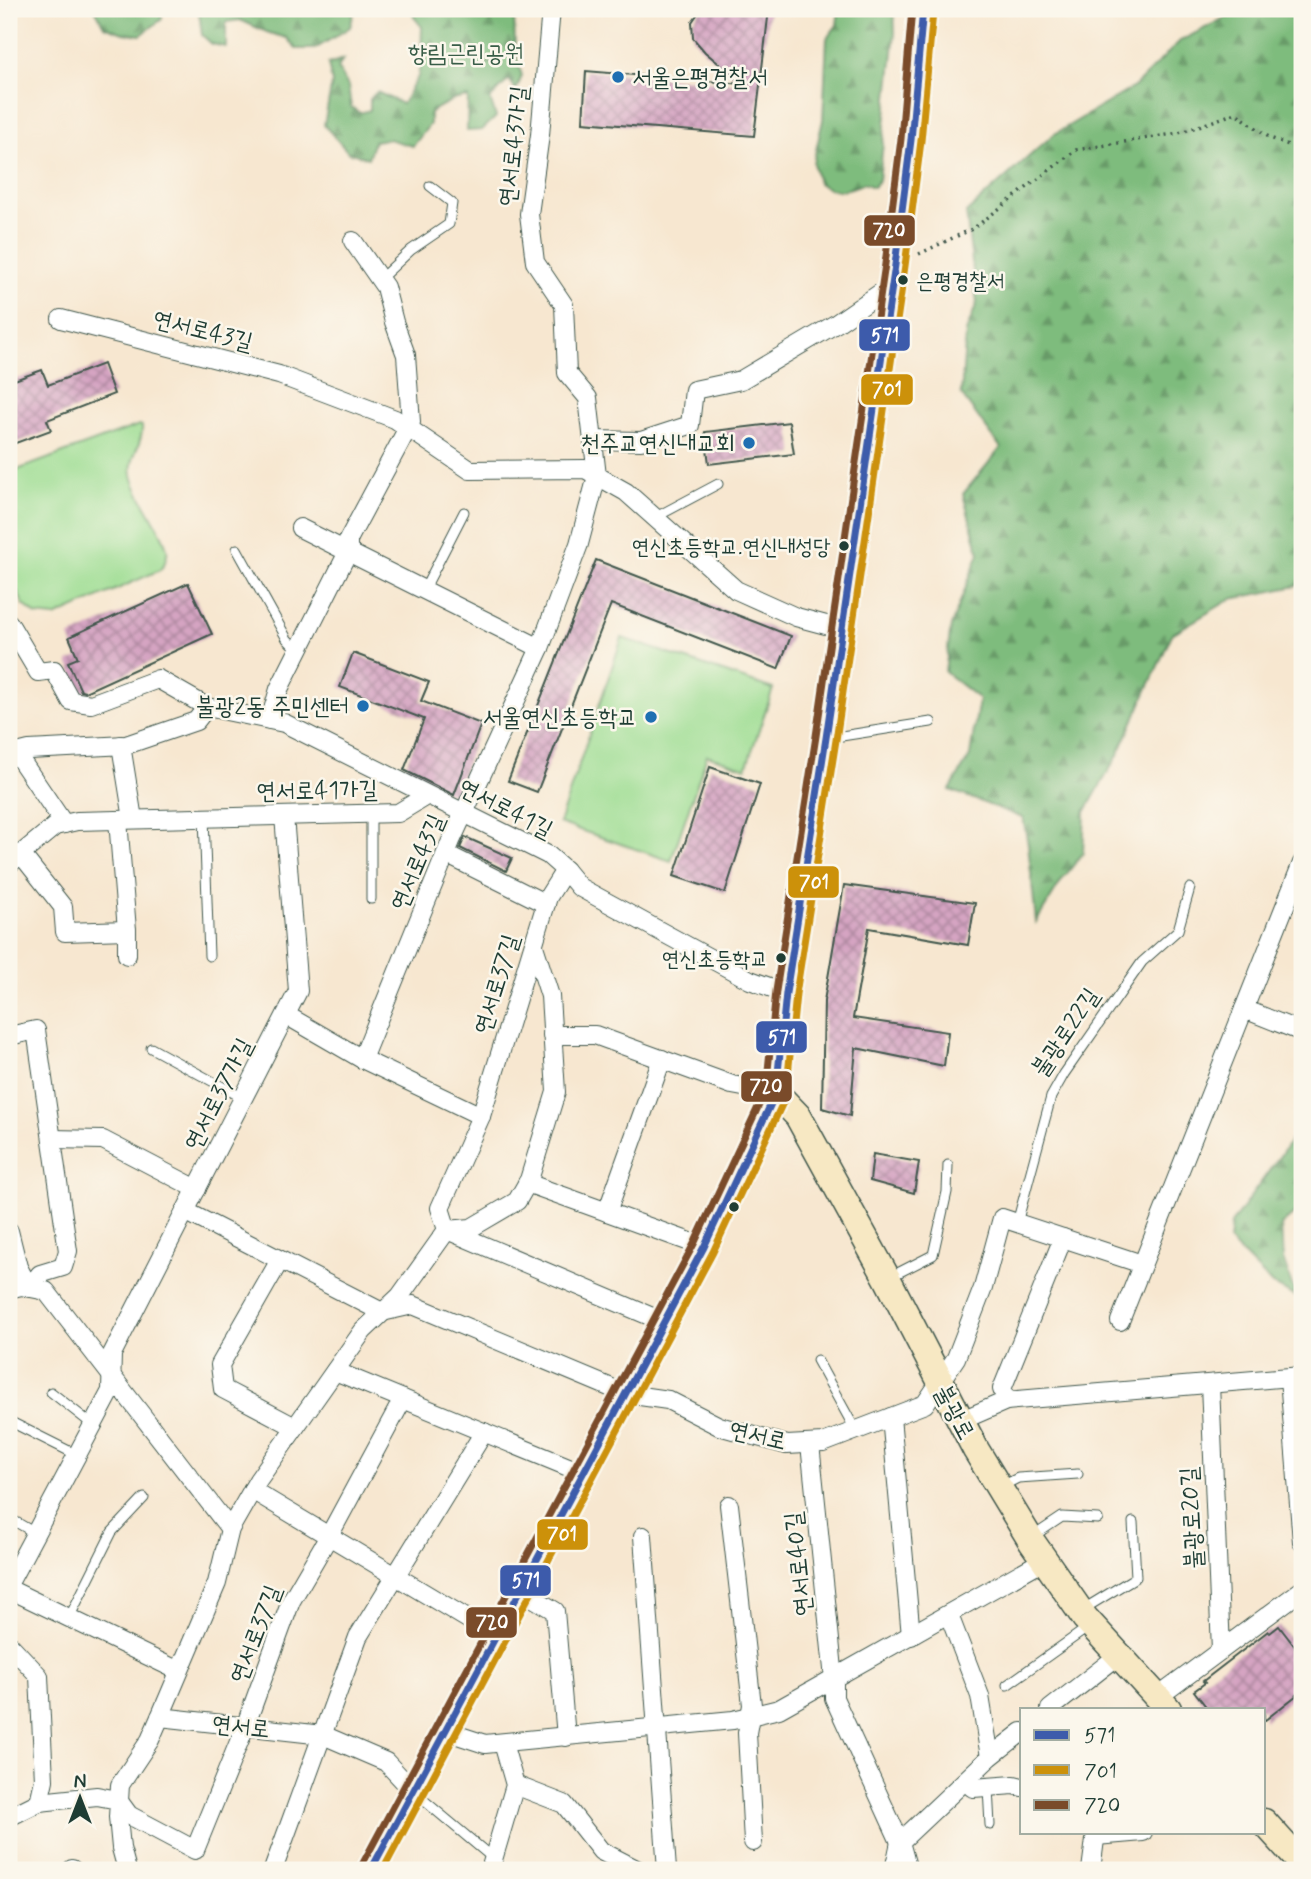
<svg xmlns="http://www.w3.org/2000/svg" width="1311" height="1879" viewBox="0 0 1311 1879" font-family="Mynerve,'Poor Story',sans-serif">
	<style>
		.forest { fill: url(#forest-firs); stroke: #4e7c58; stroke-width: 2 }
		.pitch { fill: #9edd93; stroke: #5e8d64; stroke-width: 2 }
		.building { fill: url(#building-cross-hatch) }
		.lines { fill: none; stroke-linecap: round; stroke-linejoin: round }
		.lane-casing { stroke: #3f564b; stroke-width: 11 }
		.street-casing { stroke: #3f564b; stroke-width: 20 }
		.secondary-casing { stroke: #3f564b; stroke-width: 29 }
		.path { stroke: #3f564b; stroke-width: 3.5; stroke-dasharray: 2 5; stroke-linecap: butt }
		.lane { stroke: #fff; stroke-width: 9 }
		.street { stroke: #fff; stroke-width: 18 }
		.secondary { stroke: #f7e8c3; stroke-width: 26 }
		.bus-1-casing { stroke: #fbf7ec; stroke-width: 12 }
		.bus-2-casing { stroke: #fbf7ec; stroke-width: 12 }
		.bus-3-casing { stroke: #fbf7ec; stroke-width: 12 }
		.bus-1 { stroke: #3d5bab; stroke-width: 7 }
		.bus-2 { stroke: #cc910a; stroke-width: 7 }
		.bus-3 { stroke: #7a4b2a; stroke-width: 7 }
		.poi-dot { fill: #1f6fb2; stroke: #fbf7ec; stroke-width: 2.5 }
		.bus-dot { fill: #1f3d34; stroke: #fbf7ec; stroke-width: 2.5 }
		.labels { text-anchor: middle; stroke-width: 5; stroke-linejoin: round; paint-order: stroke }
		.bus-label { font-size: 22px; fill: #1f3d34; stroke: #fbf7ec; text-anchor: end }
		.park-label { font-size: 24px; fill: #385d47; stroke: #fbf7ec }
		.poi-label { font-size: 24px; fill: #1f3d34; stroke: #fbf7ec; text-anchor: end }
		.street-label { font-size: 24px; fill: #1f3d34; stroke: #fbf7ec }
		.line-badge { stroke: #fbf7ec; stroke-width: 2.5 }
		.badge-label { font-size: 19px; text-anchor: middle; font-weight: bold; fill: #fff }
	</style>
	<defs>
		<pattern id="forest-firs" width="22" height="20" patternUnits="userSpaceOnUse" patternTransform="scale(1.75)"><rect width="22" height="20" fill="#7ebc7d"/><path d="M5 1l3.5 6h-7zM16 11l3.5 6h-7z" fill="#679a67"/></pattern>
		<pattern id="building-cross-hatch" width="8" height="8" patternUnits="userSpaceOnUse" patternTransform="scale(1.75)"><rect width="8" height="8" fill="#d5a4c2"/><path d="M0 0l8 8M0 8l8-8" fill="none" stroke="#ac879e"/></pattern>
	</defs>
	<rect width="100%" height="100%" fill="#fbf7ec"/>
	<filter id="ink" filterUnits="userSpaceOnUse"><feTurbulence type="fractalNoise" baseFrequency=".0143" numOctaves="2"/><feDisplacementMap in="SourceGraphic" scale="14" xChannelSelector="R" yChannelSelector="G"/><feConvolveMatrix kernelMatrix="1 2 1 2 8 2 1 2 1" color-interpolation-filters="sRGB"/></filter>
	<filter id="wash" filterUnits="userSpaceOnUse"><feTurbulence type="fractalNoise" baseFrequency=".00686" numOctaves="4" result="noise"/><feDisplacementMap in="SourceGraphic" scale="28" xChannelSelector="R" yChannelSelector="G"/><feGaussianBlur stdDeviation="1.57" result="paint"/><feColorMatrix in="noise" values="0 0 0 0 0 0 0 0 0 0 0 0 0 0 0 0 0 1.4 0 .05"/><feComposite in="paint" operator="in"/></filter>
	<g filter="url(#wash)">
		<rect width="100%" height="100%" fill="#f7e7d0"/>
		<g class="forest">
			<polygon points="95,9 161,9 162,19 141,35 123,33 104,26"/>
			<polygon points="182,9 355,9 350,27 315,49 296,49 287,38 269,33 240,20 226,22 226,47 212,44 202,35 199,12"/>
			<polygon points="412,9 514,9 515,52 522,76 516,90 509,79 490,99 496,117 482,130 467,131 468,97 452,100 430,112 430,124 413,146 388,139 374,141 368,158 348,152 324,125 332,83 328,64 343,59 338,68 348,86 351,107 360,113 370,110 370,99 377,92 402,104 418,77 421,59 422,27 414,17"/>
			<path d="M 839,9 L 894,9 L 895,33 L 879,180 L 873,187 L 864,183 C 846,191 836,194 818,183 L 813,163 L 823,120 L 827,38 L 837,25 Z"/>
			<polygon points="1242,9 1302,9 1302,585 1231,599 1172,634 1119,753 1085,812 1083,853 1062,880 1036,922 1028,844 1023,818 950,790 970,756 979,699 945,672 951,626 979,553 963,494 1001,448 961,394 966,332 977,303 966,213 1053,135 1134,87 1180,41"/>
			<polygon points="1302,1125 1302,1207 1281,1225 1283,1259 1296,1297 1272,1284 1229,1241 1231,1224"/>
		</g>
		<g class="pitch">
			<path d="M 139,425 L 142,426 C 144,445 126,459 133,479 C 140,501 162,529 167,549 C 168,557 165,564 160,570 L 55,617 L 36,615 L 23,604 L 9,573 L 9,473 Z"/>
			<polygon points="622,638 773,689 746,768 707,755 671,861 559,823"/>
		</g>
		<g id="blocks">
			<g class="building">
				<polygon points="701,9 769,9 754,136 583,122 586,71 743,84 705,52 693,38 692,22"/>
				<polygon points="103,364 114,394 47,420 51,430 13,444 9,431 9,382 42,370 48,385"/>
				<polygon points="789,422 794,454 709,464 705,432"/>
				<polygon points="596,560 791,636 778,669 611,604 537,792 508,781"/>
				<polygon points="188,583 212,634 85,692 81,691 68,662 78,658 69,637"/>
				<polygon points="353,653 429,682 421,701 481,724 454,795 404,770 424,719 340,687"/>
				<polygon points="710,767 760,784 725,893 674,876"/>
				<polygon points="465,837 512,858 506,871 460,848"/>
				<polygon points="844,885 975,903 968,945 869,928 853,1018 948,1032 944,1066 856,1048 850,1116 822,1108 824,1001"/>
				<polygon points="873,1154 919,1162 914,1193 870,1181"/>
				<polygon points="1279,1626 1302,1656 1302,1691 1264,1721 1264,1709 1208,1709 1194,1691 1205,1683 1203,1681 1268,1631 1270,1633"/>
			</g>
		</g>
	</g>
	<g filter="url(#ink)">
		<use href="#blocks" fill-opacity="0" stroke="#3f564b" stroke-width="2"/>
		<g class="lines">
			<g class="lane-casing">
				<g id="lane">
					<polyline points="380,279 411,250 449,224 452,203 430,186"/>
					<polyline points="654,518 718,484"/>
					<polyline points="237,549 287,639 299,652"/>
					<polyline points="424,590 464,512"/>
					<polyline points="829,738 931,722"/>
					<polyline points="371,813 371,899"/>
					<polyline points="204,817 209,956"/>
					<polyline points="151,1048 243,1098"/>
					<polyline points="1017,1223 1051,1097 1064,1074 1142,962 1178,930 1190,888"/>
					<polyline points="888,1278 933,1255 947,1192 948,1165"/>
					<polyline points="817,1360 856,1431"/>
					<polyline points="51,1392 93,1425"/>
					<polyline points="9,1421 77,1455"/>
					<polyline points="1002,1486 1018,1478 1078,1474"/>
					<polyline points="9,1518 35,1533"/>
					<polyline points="1032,1537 1062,1517 1098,1519"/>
					<polyline points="1082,1610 1136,1577 1133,1522"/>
					<polyline points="69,1618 112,1532 144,1498"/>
					<polyline points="1007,1685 1090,1626"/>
					<polyline points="988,1788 990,1825"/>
					<polyline points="414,1792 495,1860"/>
				</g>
			</g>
			<g class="street-casing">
				<g id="street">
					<polyline points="61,319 279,375 395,419 470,470 585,469 626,492 736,590 796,617 841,629"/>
					<polyline points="593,440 641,441 690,425 694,390 741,380 837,323 892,285"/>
					<polyline points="300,528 540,648"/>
					<polyline points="9,623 38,672 54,670 71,701 91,704 158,679 207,707 284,723 548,855 565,870 579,887 750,980 786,993"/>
					<polyline points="270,720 279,689 348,552 348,540 411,422 406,355 394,322 385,287 353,241"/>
					<polyline points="121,745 133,819"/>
					<polyline points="16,753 64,824"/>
					<polyline points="9,755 29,750 126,745 196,721 207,707"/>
					<polyline points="118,820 127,930 127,955"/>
					<polyline points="21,854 63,907 65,932 127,930"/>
					<polyline points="446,854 546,904"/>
					<polyline points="9,864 55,826 77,821 398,813 426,796"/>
					<polyline points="565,870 548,897 481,1116 440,1208 447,1230 664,1322"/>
					<polyline points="1244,1009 1302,1032"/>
					<polyline points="286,1015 362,1059 481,1116"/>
					<polyline points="552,1035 595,1035 732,1085 776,1093"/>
					<polyline points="9,1036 36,1030 68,1251 63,1267 40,1274 29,1288 18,1267 9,1231"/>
					<polyline points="362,1059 451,841 540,648 579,544 597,476 588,398 567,373 564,305 535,262 529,214 540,135 551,9"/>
					<polyline points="52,1139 103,1140 197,1189"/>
					<polyline points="527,1183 704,1247"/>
					<polyline points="185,1211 382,1312 413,1305 626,1394 668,1400 719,1426 787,1445 823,1443 925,1404 956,1358 983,1288 1002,1218 1142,1264"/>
					<polyline points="607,1212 662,1059"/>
					<polyline points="280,1260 220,1365 223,1389 295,1427"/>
					<polyline points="9,1289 21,1286 46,1291 230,1529"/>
					<polyline points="1120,1321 1302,863"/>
					<polyline points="335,1371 583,1473"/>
					<polyline points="1289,1378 1302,1542"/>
					<polyline points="1210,1384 1221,1650"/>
					<polyline points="1006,1401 1002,1389 1063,1238"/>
					<polyline points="891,1417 911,1636"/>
					<polyline points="960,1421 1006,1401 1302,1376"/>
					<polyline points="810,1444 834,1679 834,1698 900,1842 908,1870"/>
					<polyline points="252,1490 496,1636"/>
					<polyline points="729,1505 752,1705 747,1733 753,1842"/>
					<polyline points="643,1536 667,1870"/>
					<polyline points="9,1583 111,1391 112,1354 298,991 284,816"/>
					<polyline points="9,1589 179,1671"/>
					<polyline points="520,1590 555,1611 566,1737"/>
					<polyline points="949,1615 980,1696 990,1757"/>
					<polyline points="9,1644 39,1676 44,1780 39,1802"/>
					<polyline points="1158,1697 1302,1590"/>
					<polyline points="1050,1709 1119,1655"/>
					<polyline points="160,1717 323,1735 386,1762 413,1791"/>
					<polyline points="445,1731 485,1744 733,1720 779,1709 1044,1560"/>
					<polyline points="965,1781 973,1788 1014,1785 1022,1787"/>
					<polyline points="515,1785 564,1804 601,1851 638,1870"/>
					<polyline points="118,1800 129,1815 195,1850 245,1727 291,1601 329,1536 403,1399"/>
					<polyline points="9,1817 39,1802 97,1796 118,1800"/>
					<polyline points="1096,1836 1143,1832"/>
					<polyline points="72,1869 73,1870"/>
					<polyline points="127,1870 121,1848 118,1817 120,1785 150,1740 160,1717 217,1583 230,1529 258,1480 363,1331 400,1296 447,1230 471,1228 517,1201 529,1180 556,1092 550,996 534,946"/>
					<polyline points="273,1870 358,1637 484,1432"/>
					<polyline points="490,1870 515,1785 503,1743"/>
					<polyline points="894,1870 900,1842 990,1757 1022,1732"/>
					<polyline points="1091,1870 1096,1832"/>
				</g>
			</g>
			<g class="secondary-casing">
				<g id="secondary">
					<polyline points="776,1093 798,1116 887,1278 976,1450 1032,1542 1085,1618 1168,1709"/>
					<polyline points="1264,1822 1302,1864"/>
					<polyline points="371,1870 704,1247 776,1093 786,993 826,738 895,265 911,140 921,16 923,9"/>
				</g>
			</g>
			<polyline class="path" points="919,254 974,228 1076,150 1179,133 1236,113 1270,138 1302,150"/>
			<use href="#lane" class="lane"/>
			<use href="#street" class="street"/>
			<use href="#secondary" class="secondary"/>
			<g class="bus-1-casing">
				<polyline id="bus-1" points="371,1870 704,1247 776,1093 786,993 826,738 895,265 911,140 923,9"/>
			</g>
			<g class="bus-2-casing">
				<polyline id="bus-2" points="383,1870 713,1252 786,1096 796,994 836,740 905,266 921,141 933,12"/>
			</g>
			<g class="bus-3-casing">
				<polyline id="bus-3" points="362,1865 695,1242 766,1090 776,991 816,736 885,264 901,139 912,9"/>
			</g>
			<use href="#bus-1" class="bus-1"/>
			<use href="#bus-2" class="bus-2"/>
			<use href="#bus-3" class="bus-3"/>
		</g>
	</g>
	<g class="poi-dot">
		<circle cx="618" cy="77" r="7"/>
		<circle cx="749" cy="443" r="7"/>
		<circle cx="363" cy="706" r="7"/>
		<circle cx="651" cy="717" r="7"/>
	</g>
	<g class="bus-dot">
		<circle cx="903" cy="280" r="6"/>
		<circle cx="844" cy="546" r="6"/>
		<circle cx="781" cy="958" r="6"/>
		<circle cx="734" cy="1207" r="6"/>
	</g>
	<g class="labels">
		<g class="bus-label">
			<text x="916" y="288" text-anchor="start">은평경찰서</text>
			<text x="831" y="554">연신초등학교.연신내성당</text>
			<text x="768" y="966">연신초등학교</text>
		</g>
		<g class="park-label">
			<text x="466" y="61">향림근린공원</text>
		</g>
		<g class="poi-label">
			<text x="632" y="85" text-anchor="start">서울은평경찰서</text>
			<text x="735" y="451">천주교연신내교회</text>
			<text x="349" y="714">불광2동 주민센터</text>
			<text x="637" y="725">서울연신초등학교</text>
		</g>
		<g class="street-label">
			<text transform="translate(513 146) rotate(-84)" y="8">연서로43가길</text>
			<text transform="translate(203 330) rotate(14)" y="8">연서로43길</text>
			<text transform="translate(317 790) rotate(-1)" y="8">연서로41가길</text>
			<text transform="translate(506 808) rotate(27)" y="8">연서로41길</text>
			<text transform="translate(417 862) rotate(-67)" y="8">연서로43길</text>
			<text transform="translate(496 984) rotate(-73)" y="8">연서로37길</text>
			<text transform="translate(1065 1032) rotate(-56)" y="8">불광로22길</text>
			<text transform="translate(218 1094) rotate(-63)" y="8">연서로37가길</text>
			<text transform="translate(955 1412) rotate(62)" y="8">불광로</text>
			<text transform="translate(758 1435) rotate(13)" y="8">연서로</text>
			<text transform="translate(1191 1518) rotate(-93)" y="8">불광로20길</text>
			<text transform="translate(798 1564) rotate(-96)" y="8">연서로40길</text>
			<text transform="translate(255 1634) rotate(-69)" y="8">연서로37길</text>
			<text transform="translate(241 1726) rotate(6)" y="8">연서로</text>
		</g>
	</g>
	<g class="line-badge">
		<rect x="863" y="214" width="53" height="33" rx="7" fill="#7a4b2a"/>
		<rect x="858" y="318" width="53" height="34" rx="7" fill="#3d5bab"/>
		<rect x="860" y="373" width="54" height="33" rx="7" fill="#cc910a"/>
		<rect x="787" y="865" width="53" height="34" rx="7" fill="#cc910a"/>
		<rect x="755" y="1020" width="53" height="34" rx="7" fill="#3d5bab"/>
		<rect x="740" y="1070" width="53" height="33" rx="7" fill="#7a4b2a"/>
		<rect x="536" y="1518" width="53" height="33" rx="7" fill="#cc910a"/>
		<rect x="499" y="1564" width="53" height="33" rx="7" fill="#3d5bab"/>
		<rect x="465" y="1606" width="53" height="33" rx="7" fill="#7a4b2a"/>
	</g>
	<g class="badge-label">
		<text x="889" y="237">720</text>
		<text x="885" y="342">571</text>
		<text x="887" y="396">701</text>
		<text x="814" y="889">701</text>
		<text x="782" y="1044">571</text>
		<text x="766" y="1093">720</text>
		<text x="562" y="1541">701</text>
		<text x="526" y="1587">571</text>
		<text x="492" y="1629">720</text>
	</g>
	<rect width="1311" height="1879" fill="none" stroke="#fbf7ec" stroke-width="35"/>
	<rect x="1020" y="1708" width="245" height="126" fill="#fbf7ec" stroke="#a3ada2" stroke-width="2"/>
	<rect x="1034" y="1730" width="35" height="10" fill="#3d5bab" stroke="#a3ada2" stroke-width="2"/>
	<text x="1084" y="1742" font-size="21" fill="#1f3d34">571</text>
	<rect x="1034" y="1765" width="35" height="10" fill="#cc910a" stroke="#a3ada2" stroke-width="2"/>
	<text x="1084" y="1778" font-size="21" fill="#1f3d34">701</text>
	<rect x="1034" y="1800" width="35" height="10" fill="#7a4b2a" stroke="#a3ada2" stroke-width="2"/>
	<text x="1084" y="1812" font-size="21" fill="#1f3d34">720</text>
	<g transform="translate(80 1798)" stroke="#fbf7ec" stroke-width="5" paint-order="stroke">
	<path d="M0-5L12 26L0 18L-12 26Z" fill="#1f3d34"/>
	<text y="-10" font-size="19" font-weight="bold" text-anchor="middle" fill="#1f3d34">N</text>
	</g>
</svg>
